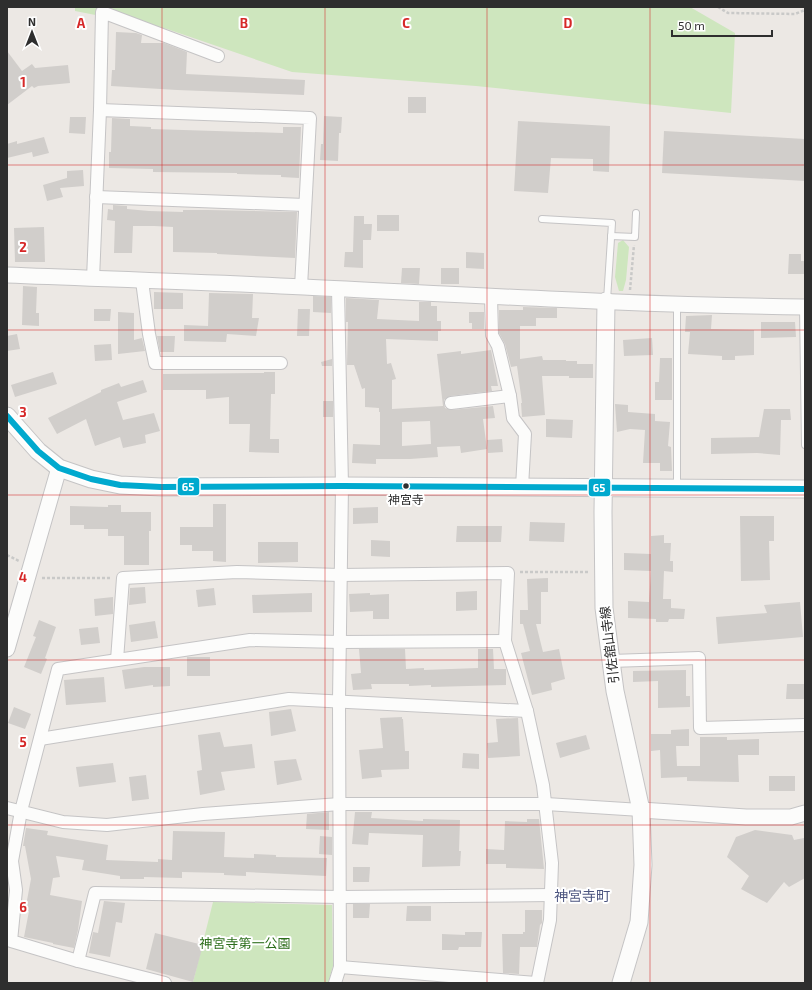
<svg xmlns="http://www.w3.org/2000/svg" width="812" height="990" viewBox="0 0 812 990" font-family="'Exo 2','Noto Sans JP',sans-serif">
	<style>
		.green { fill: #cee6be }
		.building { fill: #d1cecb; fill-rule: evenodd }
		.lines { fill: none; stroke-linecap: round; stroke-linejoin: round }
		.service-casing { stroke: #c5c4c5; stroke-width: 8 }
		.minor-casing { stroke: #c5c4c5; stroke-width: 14 }
		.tertiary-casing { stroke: #c5c4c5; stroke-width: 17 }
		.secondary-casing { stroke: #c5c4c5; stroke-width: 19 }
		.path { stroke: #c9c9c8; stroke-width: 2.5; stroke-dasharray: 3 2; stroke-linecap: butt }
		.service { stroke: #fcfcfb; stroke-width: 6 }
		.minor { stroke: #fcfcfb; stroke-width: 12 }
		.tertiary { stroke: #fcfcfb; stroke-width: 15 }
		.secondary { stroke: #fcfcfb; stroke-width: 17 }
		.bus-1-casing { stroke: #fff; stroke-width: 9 }
		.bus-1 { stroke: #00a9ce; stroke-width: 6 }
		.grid { fill: none; stroke: #d62828; stroke-width: 1; stroke-opacity: 0.55 }
		.bus-dot { fill: #2e2e2e; stroke: #fff; stroke-width: 1.5 }
		.labels { text-anchor: middle; stroke-width: 4; stroke-linejoin: round; paint-order: stroke }
		.bus-label { font-size: 12px; fill: #2e2e2e; stroke: #fff }
		.street-label { font-size: 13px; fill: #2e2e2e; stroke: #fff }
		.park-label { font-size: 13px; fill: #2c6e1b; stroke: #fff }
		.neighbourhood-label { font-size: 14px; fill: #4d5680; stroke: #fff }
		.grid-label { font-size: 13px; text-anchor: middle; font-weight: bold; fill: #d62828; stroke: #fff; stroke-width: 4; stroke-linejoin: round; paint-order: stroke }
		.line-badge { stroke: #fff; stroke-width: 1.5 }
		.badge-label { font-size: 11px; text-anchor: middle; font-weight: bold; fill: #fff }
	</style>
	<rect width="100%" height="100%" fill="#ece8e4"/>
	<g class="green">
		<polygon points="75,7 690,7 735,33 731,113 476,86 292,72 167,29 75,11"/>
		<polygon points="623,240 629,247 626,280 623,291 619,291 615,277 618,243"/>
		<polygon points="213,902 332,905 333,966 328,983 198,983 193,982"/>
	</g>
	<g class="building">
		<polygon points="116,32 136,33 142,35 141,43 164,43 187,52 186,74 305,80 304,95 177,90 111,86 112,70 115,70"/>
		<polygon points="7,51 22,71 32,64 35,68 68,65 70,83 38,86 34,88 32,86 7,105"/>
		<rect x="408" y="97" width="18" height="16"/>
		<polygon points="324,116 342,117 341,133 339,133 338,161 320,160 321,144 323,144"/>
		<polygon points="70,117 86,117 85,134 69,133"/>
		<polygon points="112,118 130,119 130,126 151,127 151,129 283,133 283,127 301,127 299,178 281,177 281,175 237,174 237,173 153,172 153,169 109,168 109,152 111,152"/>
		<polygon points="518,121 610,126 609,172 593,171 593,159 551,158 548,193 514,191"/>
		<polygon points="664,131 805,139 805,181 662,173"/>
		<polygon points="44,137 49,153 33,157 32,152 7,158 7,144 17,141 17,144"/>
		<polygon points="83,170 84,186 60,188 63,197 47,201 43,185 67,178 67,171"/>
		<polygon points="113,205 127,206 127,209 149,211 183,212 183,210 208,210 297,212 295,258 217,254 217,253 173,252 173,227 154,226 133,226 132,253 114,253 115,221 107,220 108,209 113,210"/>
		<rect x="377" y="215" width="22" height="16"/>
		<polygon points="354,216 364,216 364,224 372,224 371,240 363,240 363,268 344,267 345,252 353,252"/>
		<polygon points="44,227 45,262 15,262 14,228"/>
		<polygon points="466,252 484,253 484,269 466,268"/>
		<polygon points="789,254 801,254 801,261 805,261 805,274 788,274"/>
		<polygon points="402,268 420,268 419,284 401,283"/>
		<rect x="441" y="268" width="18" height="16"/>
		<polygon points="23,286 37,287 36,313 39,313 39,326 22,325"/>
		<polygon points="154,292 183,293 183,309 154,309"/>
		<polygon points="209,293 253,294 252,318 259,318 256,336 227,334 226,342 184,341 184,325 208,326"/>
		<polygon points="313,296 331,297 331,313 313,312"/>
		<path d="M 346,298 L 379,300 L 377,319 L 419,321 L 419,302 L 431,302 L 431,306 L 437,306 L 437,321 L 441,321 L 441,331 L 438,331 L 438,341 L 386,339 L 387,364 L 391,363 L 396,379 L 392,380 L 392,409 L 443,406 L 437,354 L 461,351 L 461,354 L 491,350 L 498,386 L 491,386 L 492,391 L 450,396 L 444,400 L 444,403 L 445,408 L 451,410 L 493,406 L 495,418 L 483,419 L 487,449 L 461,453 L 460,446 L 437,447 L 438,457 L 410,459 L 376,459 L 376,464 L 352,463 L 353,444 L 380,445 L 380,412 L 379,412 L 379,408 L 365,407 L 365,388 L 362,389 L 354,365 L 347,365 L 348,322 L 346,322 ZM 430,421 L 431,444 L 402,446 L 402,422 Z"/>
		<polygon points="523,307 557,308 557,318 536,318 536,326 520,326 520,359 542,356 543,360 566,360 566,361 577,361 577,364 593,364 593,378 569,378 569,376 542,376 545,415 522,417 521,403 522,403 517,366 511,367 505,344 499,333 499,310 523,310"/>
		<polygon points="94,309 111,309 110,321 94,321"/>
		<polygon points="298,309 310,309 309,336 297,336"/>
		<polygon points="118,312 134,313 134,340 142,338 145,351 118,354"/>
		<polygon points="469,312 484,312 484,329 472,329 472,323 469,323"/>
		<polygon points="712,315 711,329 754,330 754,355 735,356 735,360 722,360 722,356 688,354 690,332 685,332 686,316"/>
		<polygon points="761,322 795,322 796,337 761,338"/>
		<polygon points="17,334 20,349 7,351 7,336"/>
		<polygon points="157,336 175,336 174,352 160,352"/>
		<polygon points="652,338 653,355 624,356 623,340"/>
		<polygon points="111,344 112,360 95,361 94,345"/>
		<polygon points="660,358 672,358 672,400 655,400 655,382 659,382"/>
		<polygon points="332,359 332,366 322,366 321,362"/>
		<polygon points="53,372 57,384 15,397 11,385"/>
		<polygon points="264,372 275,372 275,394 271,394 270,439 279,439 279,453 249,452 250,424 229,424 229,397 206,399 206,390 163,390 163,374 264,373"/>
		<polygon points="143,380 147,392 117,402 123,420 154,413 160,431 145,435 146,443 123,448 120,437 95,446 86,419 57,434 48,418 101,392 101,390 119,383 121,387"/>
		<rect x="323" y="401" width="10" height="16"/>
		<polygon points="615,404 628,405 628,412 655,414 655,421 670,422 668,446 671,447 672,471 660,471 660,463 643,463 645,430 630,429 617,432"/>
		<polygon points="764,409 790,409 791,420 781,420 780,455 757,453 711,454 711,438 759,437"/>
		<polygon points="546,419 573,420 572,438 546,437"/>
		<polygon points="502,439 503,452 488,453 487,440"/>
		<polygon points="213,504 226,504 226,562 213,561 213,551 192,551 192,545 180,545 180,527 213,527"/>
		<polygon points="108,505 121,505 121,512 151,512 151,531 149,531 149,565 124,565 124,536 108,536 108,529 84,529 84,525 70,525 70,506 108,507"/>
		<polygon points="378,507 378,523 353,524 353,508"/>
		<polygon points="740,516 774,516 774,541 769,541 770,580 741,581"/>
		<polygon points="530,522 565,523 564,542 529,541"/>
		<polygon points="457,526 502,526 501,542 456,542"/>
		<polygon points="664,535 664,543 671,543 670,561 673,561 673,572 664,571 663,599 671,599 671,608 685,609 684,619 669,619 668,622 656,622 656,619 628,618 628,601 649,602 651,571 624,570 624,553 651,554 651,536"/>
		<polygon points="371,540 390,541 390,557 371,556"/>
		<polygon points="258,542 298,542 298,562 258,563"/>
		<polygon points="548,578 548,592 541,592 541,624 536,624 543,652 559,649 565,679 551,683 552,690 532,695 521,653 530,651 523,624 520,624 520,610 528,610 527,579"/>
		<polygon points="145,587 146,603 129,605 130,588"/>
		<polygon points="214,588 216,605 198,607 196,590"/>
		<polygon points="477,591 477,610 456,611 456,592"/>
		<polygon points="312,593 312,612 253,613 252,595"/>
		<polygon points="370,593 370,595 389,594 389,619 373,619 373,611 350,612 349,594"/>
		<polygon points="113,597 113,614 95,616 94,599"/>
		<polygon points="800,602 803,637 718,644 716,617 767,613 764,605"/>
		<polygon points="39,620 56,627 45,658 47,659 41,674 24,667 36,637 33,636"/>
		<polygon points="155,621 158,638 131,642 129,625"/>
		<polygon points="98,627 100,643 81,645 79,629"/>
		<polygon points="359,649 405,649 406,669 424,668 424,670 478,668 478,649 493,649 494,669 506,669 506,685 431,687 431,685 409,686 409,684 371,684 372,689 353,690 351,674 361,673"/>
		<rect x="187" y="657" width="23" height="19"/>
		<polygon points="144,667 170,667 170,686 153,687 153,685 125,689 122,670"/>
		<polygon points="686,670 686,696 690,696 690,707 658,708 658,681 633,682 633,671"/>
		<polygon points="104,677 106,702 66,705 64,680"/>
		<polygon points="787,684 805,684 805,699 786,699"/>
		<polygon points="14,707 31,714 25,729 8,723"/>
		<polygon points="291,709 296,731 271,736 269,712"/>
		<polygon points="402,717 402,719 403,719 405,751 409,751 409,769 381,770 382,777 362,779 359,750 383,748 380,718"/>
		<polygon points="518,718 520,756 488,758 487,743 498,742 496,719"/>
		<polygon points="689,729 689,746 676,746 677,766 700,766 700,737 727,737 727,740 759,739 759,755 738,755 739,782 687,781 687,777 661,778 660,750 651,751 651,734 671,734 671,730"/>
		<polygon points="220,732 224,747 252,744 255,768 221,772 225,790 200,795 197,771 202,770 198,735"/>
		<polygon points="586,735 590,749 560,758 556,743"/>
		<polygon points="463,753 479,754 479,769 462,768"/>
		<polygon points="296,759 302,780 277,785 274,761"/>
		<polygon points="113,763 116,782 79,787 76,767"/>
		<polygon points="146,775 149,799 132,801 129,777"/>
		<rect x="769" y="776" width="26" height="15"/>
		<polygon points="329,812 329,830 306,829 307,814"/>
		<polygon points="355,812 372,812 371,818 423,821 423,819 460,820 459,851 461,851 460,866 422,867 423,835 369,833 368,845 352,844"/>
		<polygon points="527,819 539,819 544,869 506,868 506,864 486,864 486,849 504,850 505,821 527,822"/>
		<polygon points="26,828 48,831 47,835 108,845 106,860 158,862 158,859 172,860 173,831 225,832 224,857 254,858 254,854 276,855 276,857 327,858 326,876 246,872 246,876 224,875 224,873 182,872 182,878 144,877 144,879 120,879 120,876 82,870 84,860 56,856 60,877 53,878 50,895 82,901 78,930 74,948 53,944 53,943 24,937 29,911 25,911 31,879 25,846 23,846"/>
		<polygon points="755,830 792,835 794,840 804,838 805,844 805,878 789,887 784,882 767,903 741,889 749,876 727,857 736,837"/>
		<polygon points="320,836 332,837 332,855 319,854"/>
		<polygon points="353,867 370,867 369,882 353,882"/>
		<polygon points="104,901 125,903 122,923 116,922 110,957 89,953 93,932 98,933"/>
		<polygon points="353,904 370,904 369,918 353,918"/>
		<polygon points="407,906 431,906 431,921 406,921"/>
		<polygon points="525,910 542,910 542,923 540,925 537,947 520,947 519,974 503,973 502,934 523,934 523,932 525,932"/>
		<polygon points="465,932 482,932 481,947 459,947 458,950 442,950 442,934 465,935"/>
		<polygon points="155,933 203,945 193,982 146,969"/>
	</g>
	<g class="lines">
		<g class="service-casing">
			<g id="service">
				<polyline points="542,219 612,223 607,300"/>
				<polyline points="611,236 635,237 636,213"/>
				<polyline points="677,304 677,486"/>
				<polyline points="803,307 805,445"/>
			</g>
		</g>
		<g class="minor-casing">
			<g id="minor">
				<polyline points="100,110 102,12 218,56"/>
				<polyline points="96,197 305,205"/>
				<polyline points="93,279 100,110 310,118 301,287"/>
				<polyline points="142,281 149,334 155,363 281,363"/>
				<polyline points="491,296 492,335 498,346 510,396"/>
				<polyline points="451,403 510,396 513,418 525,434 522,487"/>
				<polyline points="117,660 123,578 237,572 340,575 508,573 505,641 527,711 543,785 552,863 550,920 537,983"/>
				<polyline points="611,661 699,658 700,728 805,725"/>
				<polyline points="40,739 289,699 527,711"/>
				<polyline points="7,808 63,822 107,825 203,814 340,804 546,804 641,810"/>
				<polyline points="78,961 95,893 340,897 551,895"/>
				<polyline points="340,967 536,983"/>
				<polyline points="165,983 78,961 11,941 16,890 12,861 21,811 58,669 250,640 340,642 505,641"/>
				<polyline points="335,983 340,967 339,701 342,486 338,289"/>
			</g>
		</g>
		<g class="tertiary-casing">
			<g id="tertiary">
				<path d="M 7,275 C 106,279 205,282 304,287 C 471,295 638,305 805,307"/>
				<polyline points="7,649 59,468"/>
				<polyline points="641,810 746,817 791,817 805,813"/>
			</g>
		</g>
		<g class="secondary-casing">
			<g id="secondary">
				<polyline points="606,301 603,512 604,608 615,691 641,810 643,865 639,922 621,983"/>
				<polyline points="7,416 38,451 59,468 91,479 120,485 161,487 342,486 805,489"/>
			</g>
		</g>
		<g class="path">
			<polyline points="718,7 728,13 795,14 805,10"/>
			<polyline points="630,290 634,245"/>
			<polyline points="7,555 19,561"/>
			<polyline points="520,572 589,572"/>
			<polyline points="42,578 111,578"/>
		</g>
		<use href="#service" class="service"/>
		<use href="#minor" class="minor"/>
		<use href="#tertiary" class="tertiary"/>
		<use href="#secondary" class="secondary"/>
		<g class="bus-1-casing">
			<polyline id="bus-1" points="7,416 38,451 59,468 91,479 120,485 161,487 342,486 805,489"/>
		</g>
		<use href="#bus-1" class="bus-1"/>
	</g>
	<path class="grid" d="M 162,7 L 162,983M 325,7 L 325,983M 487,7 L 487,983M 650,7 L 650,983M 7,165 L 805,165M 7,330 L 805,330M 7,495 L 805,495M 7,660 L 805,660M 7,825 L 805,825"/>
	<circle class="bus-dot" cx="406" cy="486" r="3.5"/>
	<g class="labels">
		<g class="bus-label">
			<text x="406" y="504">神宮寺</text>
		</g>
		<g class="street-label">
			<text transform="translate(609 645) rotate(-97)" y="5">引佐舘山寺線</text>
		</g>
		<g class="park-label">
			<text x="245" y="948">神宮寺第一公園</text>
		</g>
		<g class="neighbourhood-label">
			<text x="582" y="901">神宮寺町</text>
		</g>
	</g>
	<g class="grid-label">
		<text x="81" y="28">A</text>
		<text x="244" y="28">B</text>
		<text x="406" y="28">C</text>
		<text x="568" y="28">D</text>
		<text x="23" y="87">1</text>
		<text x="23" y="252">2</text>
		<text x="23" y="417">3</text>
		<text x="23" y="582">4</text>
		<text x="23" y="747">5</text>
		<text x="23" y="912">6</text>
	</g>
	<g class="line-badge">
		<rect x="177" y="477" width="23" height="19" rx="4" fill="#00a9ce"/>
		<rect x="588" y="478" width="23" height="19" rx="4" fill="#00a9ce"/>
	</g>
	<g class="badge-label">
		<text x="188" y="491">65</text>
		<text x="599" y="492">65</text>
	</g>
	<rect width="812" height="990" fill="none" stroke="#2e2e2e" stroke-width="16"/>
	<g transform="translate(32 32)" stroke="#ffffff" stroke-width="3" paint-order="stroke">
	<path d="M0-3L7 15L0 10L-7 15Z" fill="#2e2e2e"/>
	<text y="-6" font-size="11" font-weight="bold" text-anchor="middle" fill="#2e2e2e">N</text>
	</g>
	<path d="M672 30v6h100v-6" fill="none" stroke="#2e2e2e" stroke-width="2"/>
	<text x="678" y="30" font-size="12" fill="#2e2e2e" stroke="#ffffff" stroke-width="3" paint-order="stroke">50 m</text>
</svg>
